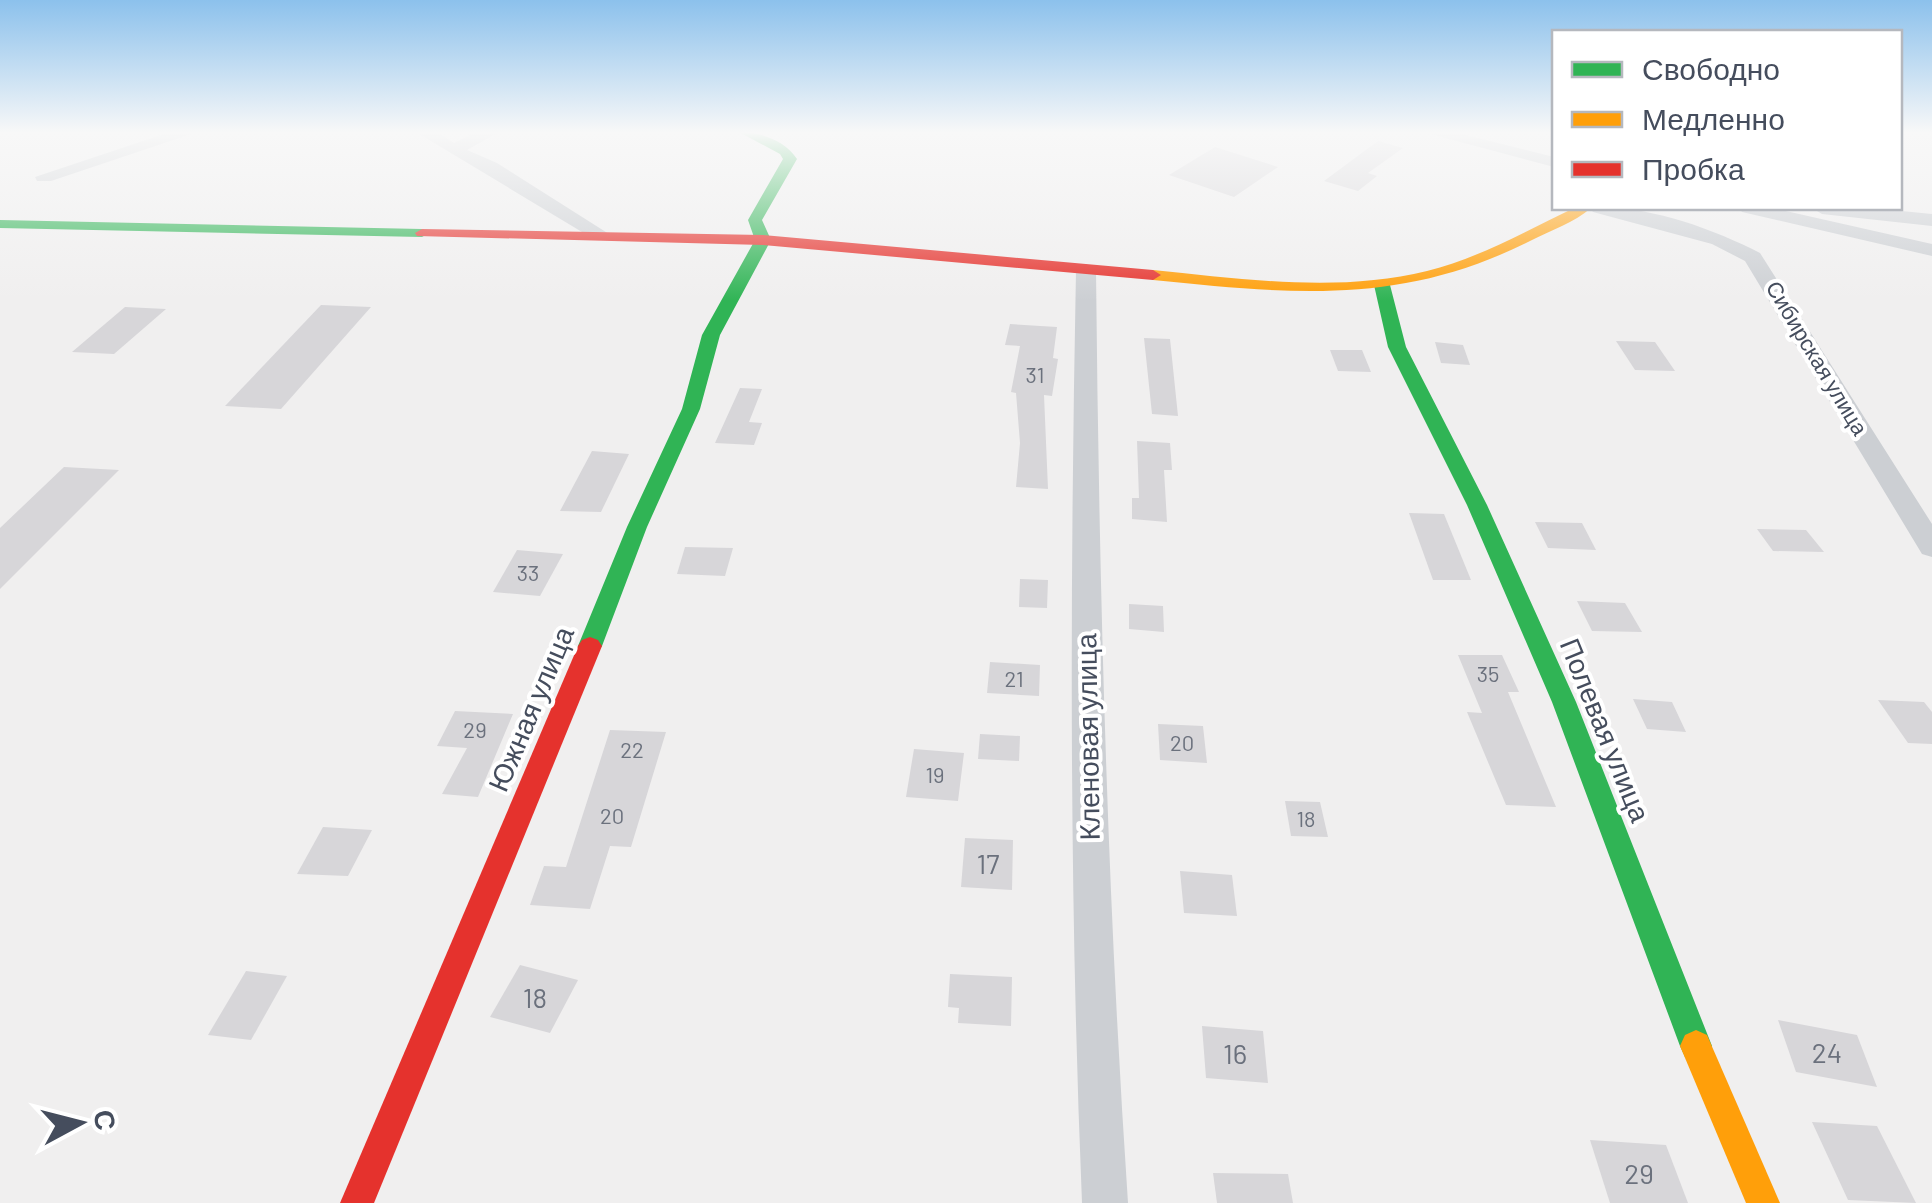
<svg xmlns="http://www.w3.org/2000/svg" width="1932" height="1203" viewBox="0 0 1932 1203" font-family="Barlow,sans-serif">
	<style>
		.building { fill: #d7d6d9 }
		.lines { fill: none; stroke-linecap: round; stroke-linejoin: round }
		.street { fill: #cccfd3; fill-rule: evenodd }
		.fast { fill: #30b455; fill-rule: evenodd }
		.slow { fill: #ff9f0a; fill-rule: evenodd }
		.jam { fill: #e5322d; fill-rule: evenodd }
		.labels { text-anchor: middle; stroke-width: 8; stroke-linejoin: round; paint-order: stroke }
		.far-street-label { font-size: 22px; fill: #454d5d; stroke: #fff }
		.number-label { font-size: 22px; fill: #6b717d }
		.street-label { font-size: 28px; fill: #454d5d; stroke: #fff }
		.near-number-label { font-size: 28px; fill: #6b717d }
	</style>
	<rect width="100%" height="100%" fill="#f0efef"/>
	<g class="building">
		<polygon points="1378,141 1403,148 1368,173 1377,176 1358,191 1324,181"/>
		<polygon points="1215,147 1278,167 1234,197 1169,175"/>
		<polygon points="321,305 371,307 281,409 225,406"/>
		<polygon points="125,307 166,309 114,354 72,352"/>
		<polygon points="1010,324 1057,327 1053,358 1058,359 1052,396 1044,395 1048,489 1016,487 1020,443 1016,393 1011,392 1020,346 1005,345"/>
		<polygon points="1144,338 1170,339 1178,416 1152,414"/>
		<polygon points="1616,341 1655,342 1675,371 1635,370"/>
		<polygon points="1435,342 1463,345 1470,365 1441,363"/>
		<polygon points="1330,350 1362,350 1371,372 1338,371"/>
		<polygon points="740,388 762,389 749,422 762,423 754,445 715,443"/>
		<polygon points="1137,441 1170,443 1172,470 1164,470 1167,522 1132,519 1132,498 1139,498"/>
		<polygon points="592,451 629,454 601,512 560,511"/>
		<polygon points="64,467 119,470 0,589 0,528"/>
		<polygon points="1409,513 1444,514 1471,580 1433,580"/>
		<polygon points="1535,522 1582,523 1596,550 1548,548"/>
		<polygon points="1757,529 1806,530 1824,552 1773,551"/>
		<polygon points="685,547 733,548 725,576 677,574"/>
		<polygon points="517,550 563,554 540,596 493,592"/>
		<polygon points="1020,579 1048,580 1047,608 1019,607"/>
		<polygon points="1577,601 1625,603 1642,632 1592,631"/>
		<polygon points="1129,604 1163,606 1164,632 1129,629"/>
		<polygon points="1458,655 1502,655 1519,692 1508,692 1556,807 1506,805 1467,712 1482,713"/>
		<polygon points="990,662 1040,665 1039,696 987,693"/>
		<polygon points="1633,699 1672,702 1686,732 1647,729"/>
		<polygon points="1878,700 1924,702 1932,712 1932,744 1908,743"/>
		<polygon points="455,711 513,714 478,797 442,794 467,748 437,746"/>
		<polygon points="1158,724 1203,726 1207,763 1160,760"/>
		<polygon points="610,730 666,732 631,847 610,846 590,909 530,905 544,866 566,867"/>
		<polygon points="980,734 1020,736 1019,761 978,759"/>
		<polygon points="914,749 964,753 958,801 906,797"/>
		<polygon points="1285,801 1320,802 1328,837 1291,836"/>
		<polygon points="323,827 372,830 348,876 297,874"/>
		<polygon points="965,838 1013,840 1012,890 961,887"/>
		<polygon points="1180,871 1232,875 1237,916 1184,913"/>
		<polygon points="520,965 578,980 550,1033 490,1017"/>
		<polygon points="246,971 287,976 251,1040 208,1035"/>
		<polygon points="950,974 1012,977 1011,1026 958,1023 959,1008 948,1007"/>
		<polygon points="1778,1020 1857,1035 1877,1087 1796,1072"/>
		<polygon points="1202,1026 1263,1031 1268,1083 1206,1078"/>
		<polygon points="1812,1122 1877,1126 1916,1203 1848,1200"/>
		<polygon points="1590,1140 1666,1145 1688,1203 1610,1203"/>
		<polygon points="1213,1173 1288,1174 1293,1203 1217,1203"/>
	</g>
	<g class="lines">
		<g class="street">
			<polygon points="170,132 197,132 51,181 37,181 35,177"/>
			<polygon points="416,132 437,132 454,143 476,132 499,132 467,150 497,163 609,234 606,238 592,238"/>
			<polygon points="1423,132 1454,132 1554,157 1554,167"/>
			<path d="M 1590,208 C 1645,204 1711,228 1760,253 L 1932,524 L 1932,557 L 1922,554 L 1745,261 L 1712,244 L 1593,212 Z"/>
			<polygon points="1739,208 1772,208 1932,244 1932,256 1742,212"/>
			<polygon points="1812,208 1871,208 1932,214 1932,226 1822,214"/>
			<path d="M 1086,264 L 1096,270 C 1099,581 1107,892 1128,1203 L 1082,1203 C 1069,892 1070,581 1076,270 Z"/>
		</g>
		<g class="fast">
			<path d="M 739,132 C 760,132 785,140 797,159 L 762,220 L 771,240 L 720,335 L 700,409 L 647,527 L 602,646 L 598,652 L 582,652 L 578,646 L 627,527 L 682,409 L 702,335 L 755,240 L 748,220 L 783,159 L 780,154 Z"/>
			<polygon points="0,220 422,229 429,233 422,237 0,228"/>
			<polygon points="1382,280 1390,285 1406,347 1487,505 1576,702 1712,1046 1707,1057 1696,1062 1685,1057 1680,1046 1552,702 1467,505 1388,347 1374,285"/>
		</g>
		<g class="slow">
			<path d="M 1574,208 L 1591,208 C 1575,222 1550,231 1530,241 C 1401,306 1292,294 1153,280 L 1145,275 L 1153,270 C 1243,279 1338,293 1427,271 C 1479,258 1526,231 1574,208 Z"/>
			<polygon points="1696,1030 1707,1035 1780,1203 1746,1203 1680,1046 1685,1035"/>
		</g>
		<g class="jam">
			<polygon points="422,229 763,235 1153,270 1161,275 1153,280 763,245 417,236 415,233"/>
			<polygon points="590,637 598,640 602,646 374,1203 340,1203 578,646 582,640"/>
		</g>
	</g>
	<linearGradient id="sky" x2="0" y2="1"><stop stop-color="#8cc1ec"/><stop offset="0.44" stop-color="#f8f8f8"/><stop offset="1" stop-color="#f8f8f8" stop-opacity="0"/></linearGradient>
	<rect width="1932" height="301" fill="url(#sky)"/>
	<g class="labels">
		<g class="far-street-label">
			<text transform="translate(1817 358) rotate(59)" y="8">Сибирская улица</text>
		</g>
		<g class="number-label">
			<text x="1035" y="383">31</text>
			<text x="528" y="581">33</text>
			<text x="1488" y="682">35</text>
			<text x="1014" y="687">21</text>
			<text x="475" y="738">29</text>
			<text x="1182" y="751">20</text>
			<text x="632" y="758">22</text>
			<text x="935" y="783">19</text>
			<text x="612" y="824">20</text>
			<text x="1306" y="827">18</text>
		</g>
		<g class="street-label">
			<text transform="translate(531 709) rotate(-67)" y="10">Южная улица</text>
			<text transform="translate(1605 730) rotate(68)" y="10">Полевая улица</text>
			<text transform="translate(1088 737) rotate(-91)" y="10">Кленовая улица</text>
		</g>
		<g class="near-number-label">
			<text x="988" y="874">17</text>
			<text x="535" y="1008">18</text>
			<text x="1827" y="1063">24</text>
			<text x="1235" y="1064">16</text>
			<text x="1639" y="1184">29</text>
		</g>
	</g>
	<rect x="1552" y="30" width="350" height="180" fill="#ffffff" stroke="#b5b8be" stroke-width="2.5"/>
	<rect x="1572" y="62" width="50" height="15" fill="#30b455" stroke="#b5b8be" stroke-width="2.5"/>
	<text x="1642" y="80" font-size="30" fill="#454d5d">Свободно</text>
	<rect x="1572" y="112" width="50" height="15" fill="#ff9f0a" stroke="#b5b8be" stroke-width="2.5"/>
	<text x="1642" y="130" font-size="30" fill="#454d5d">Медленно</text>
	<rect x="1572" y="162" width="50" height="15" fill="#e5322d" stroke="#b5b8be" stroke-width="2.5"/>
	<text x="1642" y="180" font-size="30" fill="#454d5d">Пробка</text>
	<g transform="translate(80 1123) rotate(83)" stroke="#ffffff" stroke-width="8" paint-order="stroke">
	<path d="M0-8L18 38L0 25L-18 38Z" fill="#454d5d"/>
	<text y="-15" font-size="28" font-weight="bold" text-anchor="middle" fill="#454d5d">С</text>
	</g>
</svg>
